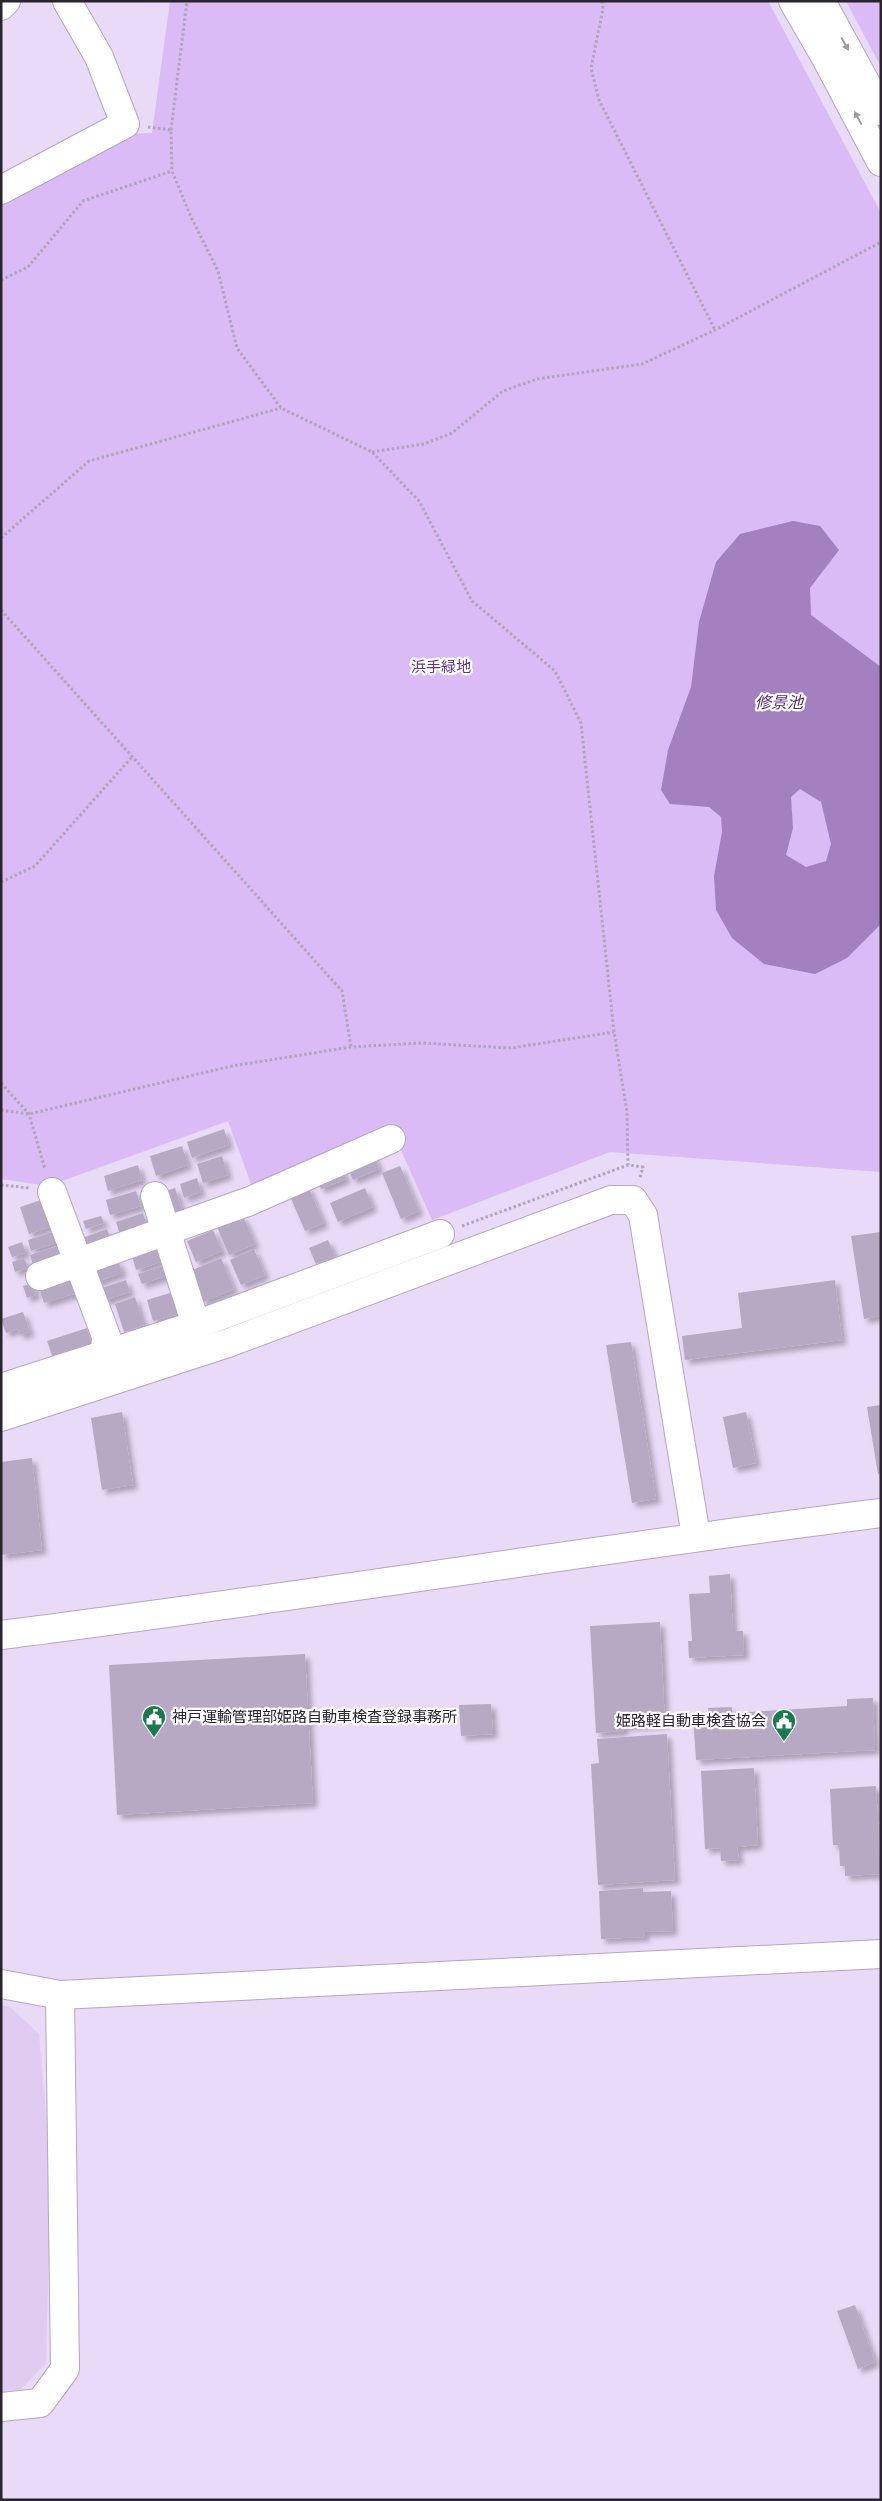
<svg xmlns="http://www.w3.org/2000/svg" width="882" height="2501" viewBox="0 0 882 2501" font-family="'Open Sans','Noto Sans JP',sans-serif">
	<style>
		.built { fill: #dfccf0 }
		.green { fill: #dabbf5 }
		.water { fill: #a381c0; fill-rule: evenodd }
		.building { fill: #b7a9c4; filter: url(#shadow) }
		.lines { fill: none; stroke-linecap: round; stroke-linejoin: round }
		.minor-casing { stroke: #b4a6c1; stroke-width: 30 }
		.path { stroke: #b0a3bb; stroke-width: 3; stroke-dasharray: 2.5 2.5; stroke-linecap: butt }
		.minor { stroke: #fff; stroke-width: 28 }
		.oneway { fill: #9f9ca1 }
		.labels { text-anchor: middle; stroke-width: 4.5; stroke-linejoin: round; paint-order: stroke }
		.park-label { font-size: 15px; fill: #633683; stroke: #fff }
		.poi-label { font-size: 15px; fill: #2a242f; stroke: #fff; text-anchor: start }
		.water-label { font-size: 16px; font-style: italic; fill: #572a76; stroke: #fff }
	</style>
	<defs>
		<filter id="shadow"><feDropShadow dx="4.5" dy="4.5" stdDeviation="2.5" flood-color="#0004"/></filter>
	</defs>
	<rect width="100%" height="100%" fill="#e9daf7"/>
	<polygon class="built" points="1,2005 10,2007 39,2034 51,2170 46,2363 20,2390 1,2391"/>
	<g class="green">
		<polygon points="170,1 768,1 881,213 881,1172 610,1152 432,1220 393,1132 254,1192 228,1121 48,1186 1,1179 1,200 120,134 152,133"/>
		<polygon points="846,1 881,1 881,67"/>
	</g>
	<path class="water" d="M 793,521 L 820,526 L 839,550 L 810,588 L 811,615 L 881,667 L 881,924 L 847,958 L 815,974 L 764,964 L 732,938 L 716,910 L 714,876 L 722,832 L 721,817 L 709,807 L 670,804 L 661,790 L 668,750 L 691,687 L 699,622 L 716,562 L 740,534 ZM 800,789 L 821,802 L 831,844 L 826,861 L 806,867 L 786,855 L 793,828 L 791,797 Z"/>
	<g class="building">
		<polygon points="224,1129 229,1145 192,1158 187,1142"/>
		<polygon points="182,1146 188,1165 156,1176 150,1156"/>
		<polygon points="374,1155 379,1169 353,1180 347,1166"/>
		<polygon points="222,1156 228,1175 203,1183 197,1164"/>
		<polygon points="138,1165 142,1180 108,1191 104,1176"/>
		<polygon points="400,1166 419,1211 401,1219 382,1173"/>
		<polygon points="341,1167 346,1179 321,1189 316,1178"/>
		<polygon points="197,1178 201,1192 184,1198 180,1184"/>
		<polygon points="308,1186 324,1223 305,1231 289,1194"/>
		<polygon points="175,1188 184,1216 169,1221 160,1193"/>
		<polygon points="365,1188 373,1207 338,1222 330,1203"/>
		<polygon points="136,1191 141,1206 110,1215 106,1200"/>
		<polygon points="44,1199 53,1226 29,1234 20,1207"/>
		<polygon points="143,1213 148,1229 121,1238 116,1222"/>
		<polygon points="101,1216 104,1223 86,1229 83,1221"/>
		<polygon points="243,1216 255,1244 229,1255 217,1227"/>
		<polygon points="107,1229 111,1241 86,1249 82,1238"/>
		<polygon points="213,1230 222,1251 196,1262 187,1241"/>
		<polygon points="56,1231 59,1242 31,1251 28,1240"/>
		<polygon points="881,1232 881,1316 864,1319 851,1236"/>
		<polygon points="328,1240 335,1256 316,1264 309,1248"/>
		<polygon points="22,1242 26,1253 12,1257 8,1247"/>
		<polygon points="63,1244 67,1257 34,1268 30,1255"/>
		<polygon points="157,1248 161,1262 136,1270 132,1256"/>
		<polygon points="254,1249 265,1275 241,1285 230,1260"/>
		<polygon points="24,1258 28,1268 15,1272 12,1262"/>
		<polygon points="221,1258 234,1289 203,1302 190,1271"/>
		<polygon points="118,1260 122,1273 93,1283 89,1270"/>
		<polygon points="166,1265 169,1275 142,1284 138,1274"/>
		<polygon points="75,1277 80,1292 44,1303 39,1288"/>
		<polygon points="126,1280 130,1292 103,1301 99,1289"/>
		<polygon points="835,1280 842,1340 685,1360 682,1336 742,1328 738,1293"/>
		<polygon points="33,1283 36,1295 27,1298 23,1286"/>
		<polygon points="173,1292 179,1314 153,1321 147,1300"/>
		<polygon points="135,1297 144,1325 124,1332 115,1304"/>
		<polygon points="23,1312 30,1332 20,1335 18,1329 6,1333 1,1319"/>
		<polygon points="87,1328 92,1345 53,1358 47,1341"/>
		<polygon points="631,1342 656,1499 632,1503 606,1345"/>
		<polygon points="881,1405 881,1473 878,1474 867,1407"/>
		<polygon points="122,1412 133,1485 102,1490 91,1418"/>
		<polygon points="746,1412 756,1463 733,1468 723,1417"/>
		<polygon points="32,1458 42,1550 1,1555 1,1462"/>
		<polygon points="730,1574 733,1631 743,1631 744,1655 689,1658 688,1641 692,1641 689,1594 710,1593 709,1576"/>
		<polygon points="660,1622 665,1724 624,1726 624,1731 596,1733 590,1626"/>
		<polygon points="305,1654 313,1803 117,1815 109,1665"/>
		<polygon points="873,1698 875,1750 696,1760 693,1715 708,1715 708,1708 732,1707 732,1713 847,1706 847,1699"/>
		<polygon points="491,1704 493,1734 461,1736 459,1705"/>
		<polygon points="667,1734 675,1880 598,1885 591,1764 599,1763 597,1739"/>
		<polygon points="754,1768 758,1845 737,1847 739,1860 721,1861 720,1848 705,1849 701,1771"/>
		<polygon points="876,1786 881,1874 845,1876 845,1866 840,1866 839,1845 833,1845 830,1789"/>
		<polygon points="643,1888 643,1892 671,1891 673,1931 645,1932 645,1937 601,1939 599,1891"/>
		<polygon points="855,2305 875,2362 858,2369 837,2311"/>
	</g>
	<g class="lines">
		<g class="minor-casing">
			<g id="minor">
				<polyline points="793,1 826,58 881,162"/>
				<polyline points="821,1 881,111"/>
				<polyline points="1,6 6,1"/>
				<polyline points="1,190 125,124 99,57 67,1"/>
				<polyline points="52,1192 106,1336 105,1355"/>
				<polyline points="155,1196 196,1325"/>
				<polyline points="40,1276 250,1201 391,1139"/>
				<polyline points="1,1388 196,1325 440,1234"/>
				<polyline points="1,1417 228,1343 611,1200 633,1200 643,1215 696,1536"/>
				<path d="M 1,1635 C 295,1598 587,1550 881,1513"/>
				<polyline points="1,1984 60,1995 881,1954"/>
				<polyline points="1,2407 40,2403 65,2369 60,1995"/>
			</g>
		</g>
		<g class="path">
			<polyline points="602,1 603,9 591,68 599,100 715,330"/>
			<polyline points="148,127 171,130 172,171 191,217 218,271 237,348 281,408 372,452 419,501 472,601 555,671 581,723 614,1032 627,1112 628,1165 643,1167 640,1178"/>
			<polyline points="171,130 187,1"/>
			<polyline points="1,280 28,267 83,201 172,171"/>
			<polyline points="372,452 424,444 452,433 503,391 537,379 642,364 715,330 881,242"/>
			<polyline points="1,538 89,461 281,408"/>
			<polyline points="1,610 342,991 351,1047"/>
			<polyline points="1,882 35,866 132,757"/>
			<polyline points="1,1083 29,1114 45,1169"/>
			<polyline points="1,1110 29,1114 232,1066 351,1047 422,1043 511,1048 614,1032"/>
			<polyline points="1,1185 29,1188"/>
			<polyline points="462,1226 628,1165"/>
		</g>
		<use href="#minor" class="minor"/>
	</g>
	<defs><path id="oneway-solid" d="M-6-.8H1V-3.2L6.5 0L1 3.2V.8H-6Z" transform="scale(1.25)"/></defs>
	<g class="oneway">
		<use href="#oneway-solid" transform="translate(845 44) rotate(61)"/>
		<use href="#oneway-solid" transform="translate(858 118) rotate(-118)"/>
	</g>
	<defs>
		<g id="civic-pin" transform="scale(1.25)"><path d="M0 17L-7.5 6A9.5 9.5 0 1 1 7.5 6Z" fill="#1c794f" stroke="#fff"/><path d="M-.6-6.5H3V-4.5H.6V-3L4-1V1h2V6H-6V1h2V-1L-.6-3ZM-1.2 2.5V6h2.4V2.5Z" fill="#fff"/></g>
	</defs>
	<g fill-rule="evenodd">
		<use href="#civic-pin" x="154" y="1717"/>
		<use href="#civic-pin" x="784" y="1721"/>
	</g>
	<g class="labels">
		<g class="park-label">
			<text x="441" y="672">浜手緑地</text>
		</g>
		<g class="poi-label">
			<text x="172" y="1722">神戸運輸管理部姫路自動車検査登録事務所</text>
			<text x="766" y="1726" text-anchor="end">姫路軽自動車検査協会</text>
		</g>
		<g class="water-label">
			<text x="779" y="708">修景池</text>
		</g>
	</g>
	<rect width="882" height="2501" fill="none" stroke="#2a242f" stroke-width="5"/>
</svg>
